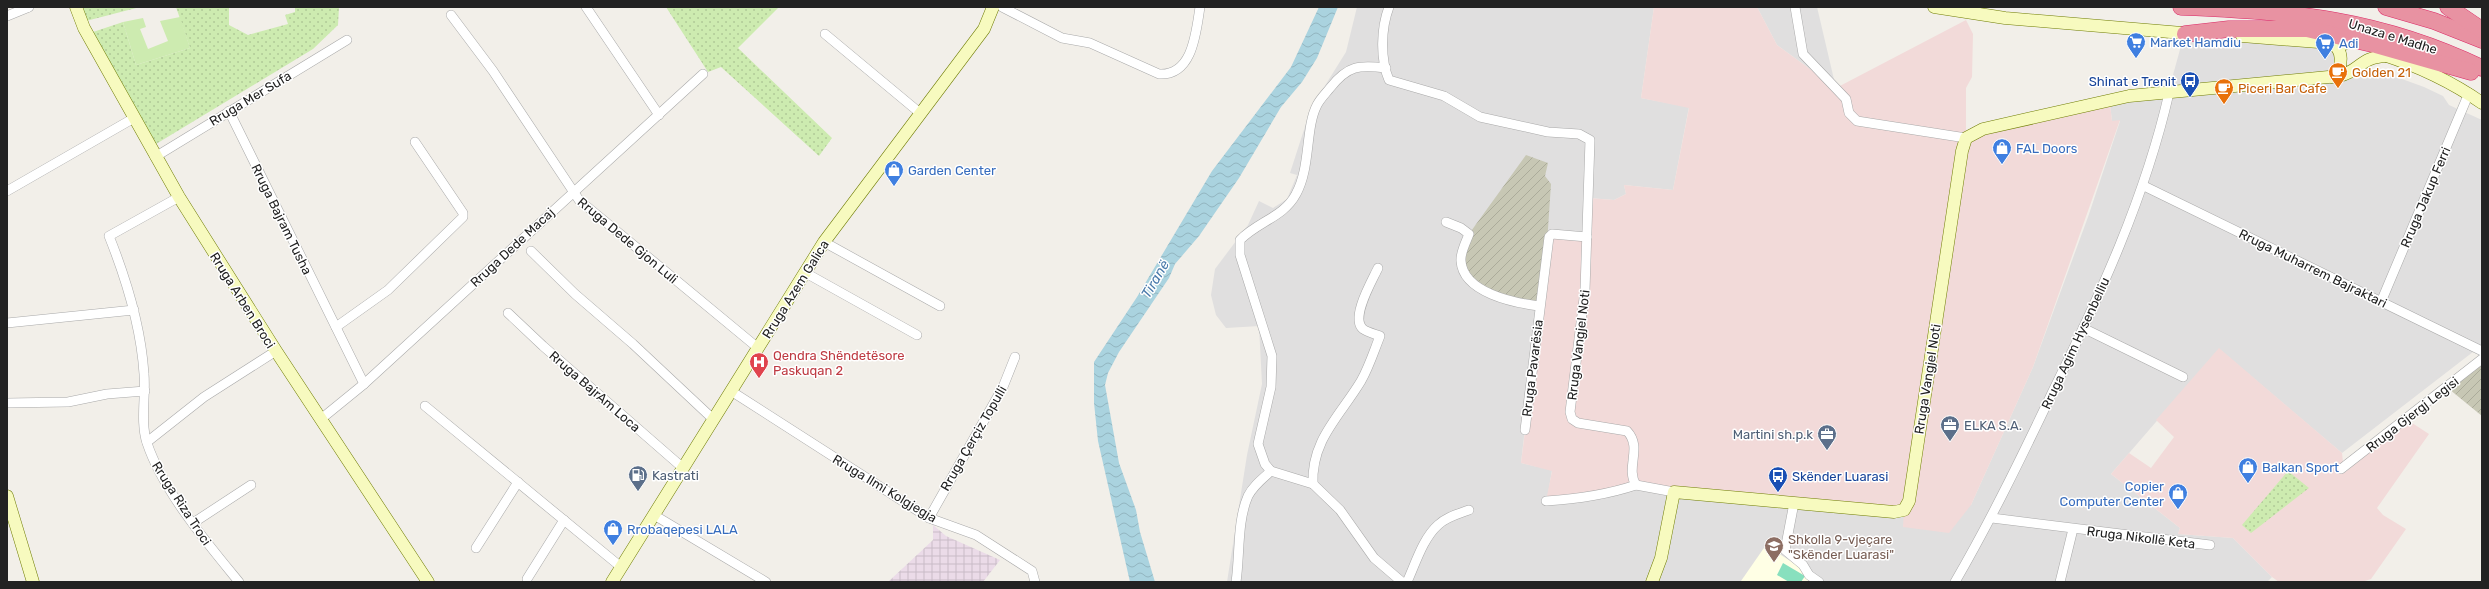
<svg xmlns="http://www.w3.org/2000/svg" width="2489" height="589" viewBox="0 0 2489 589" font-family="Rubik,sans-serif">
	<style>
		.residential { fill: #e0dfdf }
		.commercial { fill: #f2dad9 }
		.industrial { fill: url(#industrial-grid) }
		.education { fill: #ffffe5 }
		.construction { fill: url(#construction-furrows) }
		.grass { fill: url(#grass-dots) }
		.garden { fill: #cdebb0 }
		.pitch { fill: #88e0be }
		.water { fill: url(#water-waves) }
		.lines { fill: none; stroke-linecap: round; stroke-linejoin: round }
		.street-casing { stroke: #a9a9a9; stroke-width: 10 }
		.secondary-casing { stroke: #707d05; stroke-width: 13 }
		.highway-casing { stroke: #dc2a67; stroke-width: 17 }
		.street { stroke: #fff; stroke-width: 9 }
		.secondary { stroke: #f7fabf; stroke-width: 12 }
		.highway { stroke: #e892a2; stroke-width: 16 }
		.labels { text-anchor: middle; stroke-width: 3; stroke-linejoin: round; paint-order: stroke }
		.street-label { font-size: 13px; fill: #222; stroke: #fff }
		.shop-label { font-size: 13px; fill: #366cbe; stroke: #fff; text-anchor: start }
		.food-label { font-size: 13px; fill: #c56008; stroke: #fff; text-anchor: start }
		.transit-label { font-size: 13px; fill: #164399; stroke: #fff; text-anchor: end }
		.health-label { font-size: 13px; fill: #be3a42; stroke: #fff; text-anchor: start }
		.service-label { font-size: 13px; fill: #4e5e75; stroke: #fff; text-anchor: start }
		.education-label { font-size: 13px; fill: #785e54; stroke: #fff; text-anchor: start }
		.water-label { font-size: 14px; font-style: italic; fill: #4a7aab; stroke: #fff }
	</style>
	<defs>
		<pattern id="industrial-grid" width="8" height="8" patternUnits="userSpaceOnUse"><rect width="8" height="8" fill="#ebdbe8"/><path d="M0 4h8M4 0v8" fill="none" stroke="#c9bcc7"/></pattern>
		<pattern id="construction-furrows" width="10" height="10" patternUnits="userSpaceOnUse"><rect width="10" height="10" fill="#c7c7b4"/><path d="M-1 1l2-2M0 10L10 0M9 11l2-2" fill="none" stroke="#abab9a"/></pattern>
		<pattern id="grass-dots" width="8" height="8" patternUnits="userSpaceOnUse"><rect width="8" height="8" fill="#cdebb0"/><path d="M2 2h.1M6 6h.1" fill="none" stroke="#b0c997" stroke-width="1.8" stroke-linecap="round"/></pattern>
		<pattern id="water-waves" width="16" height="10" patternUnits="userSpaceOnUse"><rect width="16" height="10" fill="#aad3df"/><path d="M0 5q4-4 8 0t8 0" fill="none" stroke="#92b5bf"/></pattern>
	</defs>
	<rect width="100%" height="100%" fill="#f2efe9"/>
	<g class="residential">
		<polygon points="1357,7 1654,7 1641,98 1689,107 1673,190 1624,185 1626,194 1614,200 1588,198 1587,237 1539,306 1521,463 1552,470 1547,500 1636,485 1971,505 2033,367 2088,217 2120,121 2112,121 2110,104 2168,93 2184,35 2335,49 2338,65 2402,79 2424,87 2443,96 2449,105 2482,120 2482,345 2342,453 2219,349 2111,474 2180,528 2178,534 2233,538 2272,577 2267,582 1227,582 1247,455 1262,384 1259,326 1226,328 1216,315 1211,295 1215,269 1248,225 1259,201 1273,208 1287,199 1297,175 1290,173 1311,108 1346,52"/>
		<polygon points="1757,7 1817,7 1836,88 1777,45"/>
	</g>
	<g class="commercial">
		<polygon points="1654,7 1757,7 1777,45 1836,88 1966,20 1973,34 1972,77 1966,88 1966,138 2110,104 2112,121 2120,120 2033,367 1971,505 1949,533 1903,527 1904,510 1636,485 1546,501 1552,471 1521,463 1549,237 1587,237 1588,198 1614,200 1626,194 1624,185 1673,190 1689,108 1641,98"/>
		<polygon points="2219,348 2342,453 2343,462 2338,466 2344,473 2409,421 2429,434 2377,508 2383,515 2406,529 2371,579 2362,582 2279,582 2272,577 2233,538 2178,534 2180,528 2111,474 2129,453 2151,468 2174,437 2156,420"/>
	</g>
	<polygon class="industrial" points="933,525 946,536 1000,560 983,582 888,582 933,540"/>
	<polygon class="education" points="1766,545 1804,570 1809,582 1741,581"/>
	<g class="construction">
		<polygon points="1526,155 1548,163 1545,176 1551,184 1547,244 1539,306 1496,297 1462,268 1469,234"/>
		<polygon points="2482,364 2482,416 2449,389"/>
	</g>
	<g class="grass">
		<polygon points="83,7 140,7 86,21"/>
		<polygon points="176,7 229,7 229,25 248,35 288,24 285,15 295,12 295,7 339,7 338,25 313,49 156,144 93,32 123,22 136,65 190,48"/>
		<polygon points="666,7 779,7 738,48 832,138 819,156 721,67 708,72"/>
		<polygon points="2288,471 2309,488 2251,533 2242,525"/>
	</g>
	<polygon class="garden" points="180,17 190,48 136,65 123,22 143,18 146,27 140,29 148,49 168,41 160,21"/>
	<polygon class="pitch" points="1783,563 1805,576 1801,582 1789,582 1777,575"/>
	<polygon class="water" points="1319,7 1338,7 1317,58 1302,82 1281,107 1239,178 1199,236 1175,264 1169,278 1119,352 1108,373 1105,385 1119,463 1136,510 1140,532 1155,582 1130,582 1098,441 1094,403 1094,362 1137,297 1212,171 1291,67"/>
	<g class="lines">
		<g class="street-casing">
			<g id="street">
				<polyline points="586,7 659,115"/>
				<path d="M 1002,7 L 1062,38 L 1090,43 L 1159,74 C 1193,76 1196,32 1200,7"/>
				<path d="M 1389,7 C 1381,28 1380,59 1389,80 L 1444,96 L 1480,117 L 1548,132 L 1579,134 L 1590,140 L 1585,290 L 1570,412 L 1572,419 L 1578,423 L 1627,431 C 1643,448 1625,467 1636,485 L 1674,492"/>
				<polyline points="1795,7 1803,54 1846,99 1849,113 1857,121 1966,138"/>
				<polyline points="451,15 493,71 579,200 758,348"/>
				<polyline points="7,16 29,7"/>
				<polyline points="825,34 920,113"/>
				<path d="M 1386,68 C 1359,65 1348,65 1330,88 C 1326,93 1320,99 1317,105 C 1305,128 1311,167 1296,194 C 1284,217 1257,222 1240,240 L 1240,255 L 1272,356 L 1271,387 L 1258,444 L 1265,464 L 1271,471 L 1313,484 L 1340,510 L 1374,558 L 1402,582"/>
				<polyline points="229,111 364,384"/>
				<polyline points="155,157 347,40"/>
				<polyline points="2144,186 2482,351"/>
				<polyline points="7,191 134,118"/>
				<path d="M 179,197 L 109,236 C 127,281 141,326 144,374 C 146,396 140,422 147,443 C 163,491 207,543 239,582"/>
				<path d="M 1446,222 L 1461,228 L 1469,234 C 1466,242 1460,253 1461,261 C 1463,293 1515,303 1539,306"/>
				<polyline points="824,242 940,306"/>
				<polyline points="531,251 575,294 633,344 713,419"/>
				<polyline points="804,272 917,335"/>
				<polyline points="2381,302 2469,93"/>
				<polyline points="508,313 543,346 683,468"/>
				<polyline points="7,323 134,310"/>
				<polyline points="336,327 388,290 463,217 463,213 415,142"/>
				<polyline points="2083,328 2183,377"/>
				<polyline points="731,391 929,518 976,535 1032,571 1035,582"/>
				<polyline points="7,403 68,402 107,394 145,391"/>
				<polyline points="425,406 621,567"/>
				<polyline points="321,419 364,384 703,74"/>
				<polyline points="1525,430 1549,237 1552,234 1587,237"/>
				<polyline points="147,442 204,397 276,351"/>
				<polyline points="2341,469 2482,359"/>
				<path d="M 1313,484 C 1311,440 1340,416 1361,381 C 1369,367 1374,351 1380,336 C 1375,334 1367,332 1363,329 C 1350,318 1372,281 1378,268"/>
				<path d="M 1546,501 C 1578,499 1606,495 1636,485"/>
				<polyline points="1794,503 1785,550 1803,565 1809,575 1819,582"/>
				<polyline points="654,515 766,582"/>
				<polyline points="929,518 1003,387 1015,357"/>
				<polyline points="1992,518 2210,545"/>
				<polyline points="193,523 251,485"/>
				<polyline points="476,548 518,482"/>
				<polyline points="527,579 564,520"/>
				<path d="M 1236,582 C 1240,555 1237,521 1248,496 C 1253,486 1262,479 1271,471"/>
				<path d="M 1407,582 C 1415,565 1423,538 1438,525 C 1446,517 1458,514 1469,510"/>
				<path d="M 1955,582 C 1991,520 2022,456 2053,391 C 2100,295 2145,198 2169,93"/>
				<polyline points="2060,582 2073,529"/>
			</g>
		</g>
		<g class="secondary-casing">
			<g id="secondary">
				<polyline points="76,7 84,28 179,197 276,351 428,582"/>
				<polyline points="1934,7 2005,18 2194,34"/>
				<polyline points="2242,36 2344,44"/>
				<path d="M 2330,42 C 2344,49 2344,68 2332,77"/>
				<path d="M 2381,54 C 2415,65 2452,82 2482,103"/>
				<polyline points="7,496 33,582"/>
				<polyline points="612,582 824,242 984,29 993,7"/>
				<path d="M 1652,582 L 1661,558 L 1674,492 L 1894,512 L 1904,510 L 1909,501 L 1962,151 L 1966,138 L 1983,129 L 2129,96 L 2339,76 C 2361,71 2359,57 2387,56"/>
			</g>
		</g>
		<g class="highway-casing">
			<g id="highway">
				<path d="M 2181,7 C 2292,11 2380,19 2482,68"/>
				<polyline points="2386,7 2434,21 2482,40"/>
				<polyline points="2448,7 2482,30"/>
				<polyline points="2185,34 2229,29 2307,29 2376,45 2471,72"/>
			</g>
		</g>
		<use href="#street" class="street"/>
		<use href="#secondary" class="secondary"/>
		<use href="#highway" class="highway"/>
	</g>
	<defs>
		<g id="supermarket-pin" transform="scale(1)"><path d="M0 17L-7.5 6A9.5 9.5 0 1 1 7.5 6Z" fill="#3f7fe0" stroke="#fff"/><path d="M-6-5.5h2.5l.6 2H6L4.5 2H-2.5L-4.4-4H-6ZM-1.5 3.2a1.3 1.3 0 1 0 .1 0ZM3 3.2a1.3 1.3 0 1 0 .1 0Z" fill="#fff"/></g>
		<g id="cafe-pin" transform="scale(1)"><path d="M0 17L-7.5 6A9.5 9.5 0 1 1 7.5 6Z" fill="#e8710a" stroke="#fff"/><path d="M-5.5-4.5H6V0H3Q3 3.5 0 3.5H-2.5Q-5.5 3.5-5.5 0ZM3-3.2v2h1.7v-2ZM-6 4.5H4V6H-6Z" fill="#fff"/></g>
		<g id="bus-pin" transform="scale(1)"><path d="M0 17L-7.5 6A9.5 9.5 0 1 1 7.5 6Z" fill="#1a4fb4" stroke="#fff"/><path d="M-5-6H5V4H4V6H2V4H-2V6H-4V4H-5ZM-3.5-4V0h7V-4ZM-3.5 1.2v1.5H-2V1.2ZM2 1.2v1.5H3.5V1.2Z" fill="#fff"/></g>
		<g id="shop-pin" transform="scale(1)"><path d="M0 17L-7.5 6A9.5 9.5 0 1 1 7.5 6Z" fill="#3f7fe0" stroke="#fff"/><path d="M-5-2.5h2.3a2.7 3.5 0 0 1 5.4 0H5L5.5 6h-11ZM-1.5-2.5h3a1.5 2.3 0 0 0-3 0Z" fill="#fff"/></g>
		<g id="hospital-pin" transform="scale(1)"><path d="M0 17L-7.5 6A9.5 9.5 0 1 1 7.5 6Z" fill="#e0444e" stroke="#fff"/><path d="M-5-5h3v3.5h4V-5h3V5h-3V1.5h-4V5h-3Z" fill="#fff"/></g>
		<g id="office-pin" transform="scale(1)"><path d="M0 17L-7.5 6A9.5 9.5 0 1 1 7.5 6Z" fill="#5c6f8a" stroke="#fff"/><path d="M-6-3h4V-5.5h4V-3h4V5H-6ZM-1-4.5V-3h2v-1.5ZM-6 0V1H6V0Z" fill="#fff"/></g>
		<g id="fuel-pin" transform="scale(1)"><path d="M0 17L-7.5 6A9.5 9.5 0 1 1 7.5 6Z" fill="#5c6f8a" stroke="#fff"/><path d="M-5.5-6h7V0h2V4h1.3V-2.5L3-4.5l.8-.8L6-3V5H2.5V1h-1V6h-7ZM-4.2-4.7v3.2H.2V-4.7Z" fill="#fff"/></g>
		<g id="school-pin" transform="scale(1)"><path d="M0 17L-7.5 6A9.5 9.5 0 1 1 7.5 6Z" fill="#8d6e63" stroke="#fff"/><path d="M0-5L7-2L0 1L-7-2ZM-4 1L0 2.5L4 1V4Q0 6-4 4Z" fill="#fff"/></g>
	</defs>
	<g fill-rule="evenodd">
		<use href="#supermarket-pin" x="2136" y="42"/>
		<use href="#supermarket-pin" x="2325" y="43"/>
		<use href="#cafe-pin" x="2338" y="72"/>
		<use href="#bus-pin" x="2190" y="81"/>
		<use href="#cafe-pin" x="2224" y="88"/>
		<use href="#shop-pin" x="2002" y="148"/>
		<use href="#shop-pin" x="894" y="170"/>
		<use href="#hospital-pin" x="759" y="362"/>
		<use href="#office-pin" x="1950" y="425"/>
		<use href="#office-pin" x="1827" y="434"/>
		<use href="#shop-pin" x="2248" y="467"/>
		<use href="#fuel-pin" x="638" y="475"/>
		<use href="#bus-pin" x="1778" y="476"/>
		<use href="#shop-pin" x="2178" y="493"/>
		<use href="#shop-pin" x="613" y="529"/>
		<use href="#school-pin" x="1774" y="546"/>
	</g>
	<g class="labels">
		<g class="street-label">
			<text transform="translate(2393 36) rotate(17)" y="5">Unaza e Madhe</text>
			<text transform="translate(250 98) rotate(-31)" y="5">Rruga Mer Sufa</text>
			<text transform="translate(2425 197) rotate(-67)" y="5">Rruga Jakup Ferri</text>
			<text transform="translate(282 219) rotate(64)" y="5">Rruga Bajram Tusha</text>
			<text transform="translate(628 240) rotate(40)" y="5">Rruga Dede Gjon Luli</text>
			<text transform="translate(512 247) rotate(-43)" y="5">Rruga Dede Macaj</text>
			<text transform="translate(2313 268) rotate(26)" y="5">Rruga Muharrem Bajraktari</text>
			<text transform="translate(795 289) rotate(-58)" y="5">Rruga Azem Galica</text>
			<text transform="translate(243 300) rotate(58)" y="5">Rruga Arben Broci</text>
			<text transform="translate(2075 343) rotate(-65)" y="5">Rruga Agim Hysenbelliu</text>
			<text transform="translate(1578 345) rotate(-83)" y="5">Rruga Vangjel Noti</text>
			<text transform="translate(1532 368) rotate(-83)" y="5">Rruga Pavarësia</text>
			<text transform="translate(1927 379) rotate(-81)" y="5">Rruga Vangjel Noti</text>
			<text transform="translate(595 391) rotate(41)" y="5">Rruga BajrAm Loca</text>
			<text transform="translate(2412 414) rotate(-38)" y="5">Rruga Gjergj Legisi</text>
			<text transform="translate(973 438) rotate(-60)" y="5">Rruga Çerçiz Topulli</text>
			<text transform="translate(885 488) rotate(31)" y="5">Rruga Ilmi Kolgjegja</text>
			<text transform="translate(182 503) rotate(57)" y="5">Rruga Riza Troci</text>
			<text transform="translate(2141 537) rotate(7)" y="5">Rruga Nikollë Keta</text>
		</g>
		<g class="shop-label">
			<text x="2150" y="47">Market Hamdiu</text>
			<text x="2339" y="48">Adi</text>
			<text x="2016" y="153">FAL Doors</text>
			<text x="908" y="175">Garden Center</text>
			<text x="2262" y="472">Balkan Sport</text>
			<text x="2164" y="491" text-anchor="end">Copier<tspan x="2164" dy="15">Computer Center</tspan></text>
			<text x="627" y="534">Rrobaqepesi LALA</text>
		</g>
		<g class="food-label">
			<text x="2352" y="77">Golden 21</text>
			<text x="2238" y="93">Piceri Bar Cafe</text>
		</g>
		<g class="transit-label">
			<text x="2176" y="86">Shinat e Trenit</text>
			<text x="1792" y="481" text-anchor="start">Skënder Luarasi</text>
		</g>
		<g class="health-label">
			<text x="773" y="360">Qendra Shëndetësore<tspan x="773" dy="15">Paskuqan 2</tspan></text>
		</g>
		<g class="service-label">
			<text x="1964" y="430">ELKA S.A.</text>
			<text x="1813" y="439" text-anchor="end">Martini sh.p.k</text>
			<text x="652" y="480">Kastrati</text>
		</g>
		<g class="education-label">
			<text x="1788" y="544">Shkolla 9-vjeçare<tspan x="1788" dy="15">"Skënder Luarasi"</tspan></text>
		</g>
		<g class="water-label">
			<text transform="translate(1155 279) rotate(-60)" y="5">Tiranë</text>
		</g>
	</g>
	<rect width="2489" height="589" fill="none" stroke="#222222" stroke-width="16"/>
</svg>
